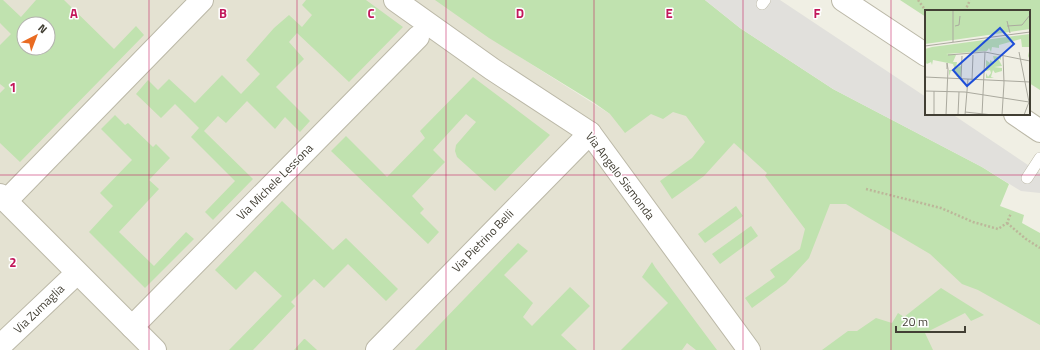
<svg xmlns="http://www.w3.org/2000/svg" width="1040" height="350" viewBox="0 0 1040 350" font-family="'Titillium Web',sans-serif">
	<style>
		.residential { fill: #e4e2d2; fill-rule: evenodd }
		.green { fill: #c0e2af; fill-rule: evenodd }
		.parking { fill: #e1e0dc }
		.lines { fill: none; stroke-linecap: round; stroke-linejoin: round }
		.service-casing { stroke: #bbb8a7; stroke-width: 12 }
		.minor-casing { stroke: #bbb8a7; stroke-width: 24 }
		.tertiary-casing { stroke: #bbb8a7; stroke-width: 24 }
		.path { stroke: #bcb79a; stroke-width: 2.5; stroke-dasharray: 2 2; stroke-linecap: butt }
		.service { stroke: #fff; stroke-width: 11 }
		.minor { stroke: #fff; stroke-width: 22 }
		.tertiary { stroke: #fff; stroke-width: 22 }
		.grid { fill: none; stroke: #c2185b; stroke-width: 1; stroke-opacity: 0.55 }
		.labels { text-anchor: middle; stroke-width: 3; stroke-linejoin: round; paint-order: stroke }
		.street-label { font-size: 12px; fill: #423f34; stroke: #fff }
		.inset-road { fill: none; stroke: #aaa99e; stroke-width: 1 }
		.view { fill: #1d4ed8; fill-opacity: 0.15; stroke: #1d4ed8; stroke-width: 2 }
		.inset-edge { fill: none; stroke: #423f34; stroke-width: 2 }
		.grid-label { font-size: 13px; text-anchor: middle; font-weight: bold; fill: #c2185b; stroke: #fff; stroke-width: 3; stroke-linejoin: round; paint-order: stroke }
	</style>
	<rect width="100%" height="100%" fill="#f0efe4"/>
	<path class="residential" d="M 0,0 L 441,0 L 520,57 L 610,114 L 694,111 L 1040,290 L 1040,350 L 0,350 ZM 24,24 L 48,24 L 48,48 L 24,48 Z"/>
	<g class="green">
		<path d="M 0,0 L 3,0 L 21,17 L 36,0 L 64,0 L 114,49 L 136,26 L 144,35 L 20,162 L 0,143 L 0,93 L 5,88 L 0,84 L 0,45 L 11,34 L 0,23 ZM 24,24 L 48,24 L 48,48 L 24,48 Z"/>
		<polygon points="306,0 366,0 403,27 349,82 297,33 289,42 304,59 276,87 310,121 300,132 285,117 275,129 247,101 226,123 218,116 204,131 253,179 213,220 205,212 235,181 191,137 199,128 175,104 161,118 136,94 148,80 158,90 169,79 195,103 222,75 241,94 260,74 246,60 274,28 289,15 302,27 312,15 302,5"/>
		<polygon points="435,0 705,0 740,28 833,89 982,167 1009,184 1000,206 1024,215 1022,223 1040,233 1040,325 978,290 962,284 930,254 864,215 846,204 830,204 809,258 786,283 752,308 745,298 775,277 770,270 800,249 805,229 765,176 767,173 734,143 704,176 672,199 660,181 692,158 705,142 686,116 673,112 663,119 651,114 625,133 610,114 593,102 489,38"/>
		<polygon points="900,0 1040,0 1040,90 1029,83 1029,11 926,11 926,17"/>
		<polygon points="473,77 550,135 495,191 457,157 455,151 456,145 476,122 466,114 433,150 445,162 412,196 424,209 420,213 439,232 428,244 331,151 346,136 387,177 425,138 420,131"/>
		<polygon points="115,115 125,125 128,123 153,147 156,144 170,158 149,180 159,189 119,232 154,266 186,232 194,239 145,288 89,232 113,206 100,193 132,160 101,129"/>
		<polygon points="282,201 333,250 346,238 398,289 386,301 348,264 324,288 314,279 291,302 295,306 253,350 229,350 282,296 255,271 236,290 215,270"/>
		<polygon points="736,206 743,216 705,243 698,234"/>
		<polygon points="751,226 758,236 720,264 712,254"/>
		<polygon points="518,243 528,251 504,275 533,303 523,317 532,326 570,287 590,306 561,335 577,350 415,350"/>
		<polygon points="652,262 655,267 717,350 696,350 687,343 682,350 621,350 668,303 642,277"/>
		<polygon points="941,288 984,315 971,321 965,313 925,333 933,350 822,350 848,331 857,331 876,318 892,323 898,313 904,317"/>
		<polygon points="304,339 305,339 317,350 294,350"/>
	</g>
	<polygon class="parking" points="705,0 780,0 926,97 926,114 952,114 1040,173 1040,193 1021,191 982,167 833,89 740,28"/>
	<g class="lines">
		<g class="service-casing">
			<g id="service">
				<polyline points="762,4 765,0"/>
				<polyline points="1027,178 1040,158"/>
			</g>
		</g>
		<g class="minor-casing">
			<g id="minor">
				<polyline points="395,0 492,69 590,133 749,350"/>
				<polyline points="6,201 202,0"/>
				<polyline points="132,327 418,37"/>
				<polyline points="0,346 77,273"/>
				<polyline points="377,350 590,133"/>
			</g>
		</g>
		<g class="tertiary-casing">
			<g id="tertiary">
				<polyline points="843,0 926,55"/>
				<polyline points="1015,114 1040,131"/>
				<polyline points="0,195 155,350"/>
			</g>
		</g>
		<g class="path">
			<polyline points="918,0 926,11"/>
			<polyline points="965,11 970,0"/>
			<polyline points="866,189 941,208 973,222 998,229 1007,223 1011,213"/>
			<polyline points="1007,223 1026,239 1040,248"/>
		</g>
		<use href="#service" class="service"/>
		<use href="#minor" class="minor"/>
		<use href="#tertiary" class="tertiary"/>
	</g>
	<path class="grid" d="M 149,0 L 149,350M 297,0 L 297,350M 446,0 L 446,350M 594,0 L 594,350M 743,0 L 743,350M 891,0 L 891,350M 0,175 L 1040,175"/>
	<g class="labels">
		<g class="street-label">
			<text transform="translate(620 176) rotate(53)" y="4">Via Angelo Sismonda</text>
			<text transform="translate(275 182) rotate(-45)" y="4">Via Michele Lessona</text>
			<text transform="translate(483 241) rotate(-46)" y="4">Via Pietrino Belli</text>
			<text transform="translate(39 309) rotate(-44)" y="4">Via Zumaglia</text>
		</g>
	</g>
	<g transform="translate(925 10)">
		<rect width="105" height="105" fill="#f0efe4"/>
		<path d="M 0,0 L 105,0 L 105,19 L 0,34 ZM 105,24 L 105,50 L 103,46 L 105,37 L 97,37 L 96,29 L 74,35 L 74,44 L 74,38 L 67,37 L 66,42 L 64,38 L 62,41 L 21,44 L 31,45 L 28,52 L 32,52 L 31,58 L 36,56 L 36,67 L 32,67 L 30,61 L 26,61 L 24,66 L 24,60 L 30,60 L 28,54 L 8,50 L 7,55 L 6,52 L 2,54 L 0,52 L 0,39 L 7,37 ZM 68,46 L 76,47 L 76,50 L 73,48 L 77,56 L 69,57 L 77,58 L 77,61 L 70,63 L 68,60 L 66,67 L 69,68 L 61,68 L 61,63 L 63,67 L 66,63 L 65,60 L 61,61 L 61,50 L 65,53 L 65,50 L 70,53 Z" fill="#c0e2af"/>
		<path class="inset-road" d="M 28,0 L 28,32M 82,11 L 85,23M 30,16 L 34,15 L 35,6M 82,16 L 97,15 L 105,5M 0,36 L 105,22M 94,42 L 104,92M 23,45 L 60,42 L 105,51M 0,67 L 105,72M 36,69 L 37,46M 47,70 L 48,45M 0,81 L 40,82 L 104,92 L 99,105M 9,81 L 9,105M 40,102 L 68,105M 21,105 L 23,59 L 22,53 L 22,59M 33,105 L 34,82M 40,105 L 43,69M 57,105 L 60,42M 77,105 L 79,73 L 78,46"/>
		<path class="view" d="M 75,18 L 89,34 L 42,76 L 28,60 Z"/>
		<rect width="105" height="105" class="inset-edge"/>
	</g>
	<g class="grid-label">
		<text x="74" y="18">A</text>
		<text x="223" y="18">B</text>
		<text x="371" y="18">C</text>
		<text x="520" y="18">D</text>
		<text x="669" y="18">E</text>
		<text x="817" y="18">F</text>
		<text x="13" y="92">1</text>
		<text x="13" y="267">2</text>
	</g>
	<g transform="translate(36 36) rotate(42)"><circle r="19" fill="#ffffff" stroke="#b3b2ae"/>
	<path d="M0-3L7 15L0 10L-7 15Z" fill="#e96b22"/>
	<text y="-6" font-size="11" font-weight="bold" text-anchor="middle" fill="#423f34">N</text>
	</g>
	<path d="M896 326v6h69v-6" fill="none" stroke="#423f34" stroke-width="2"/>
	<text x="902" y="326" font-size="12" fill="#423f34" stroke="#ffffff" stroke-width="3" paint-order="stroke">20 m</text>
</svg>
